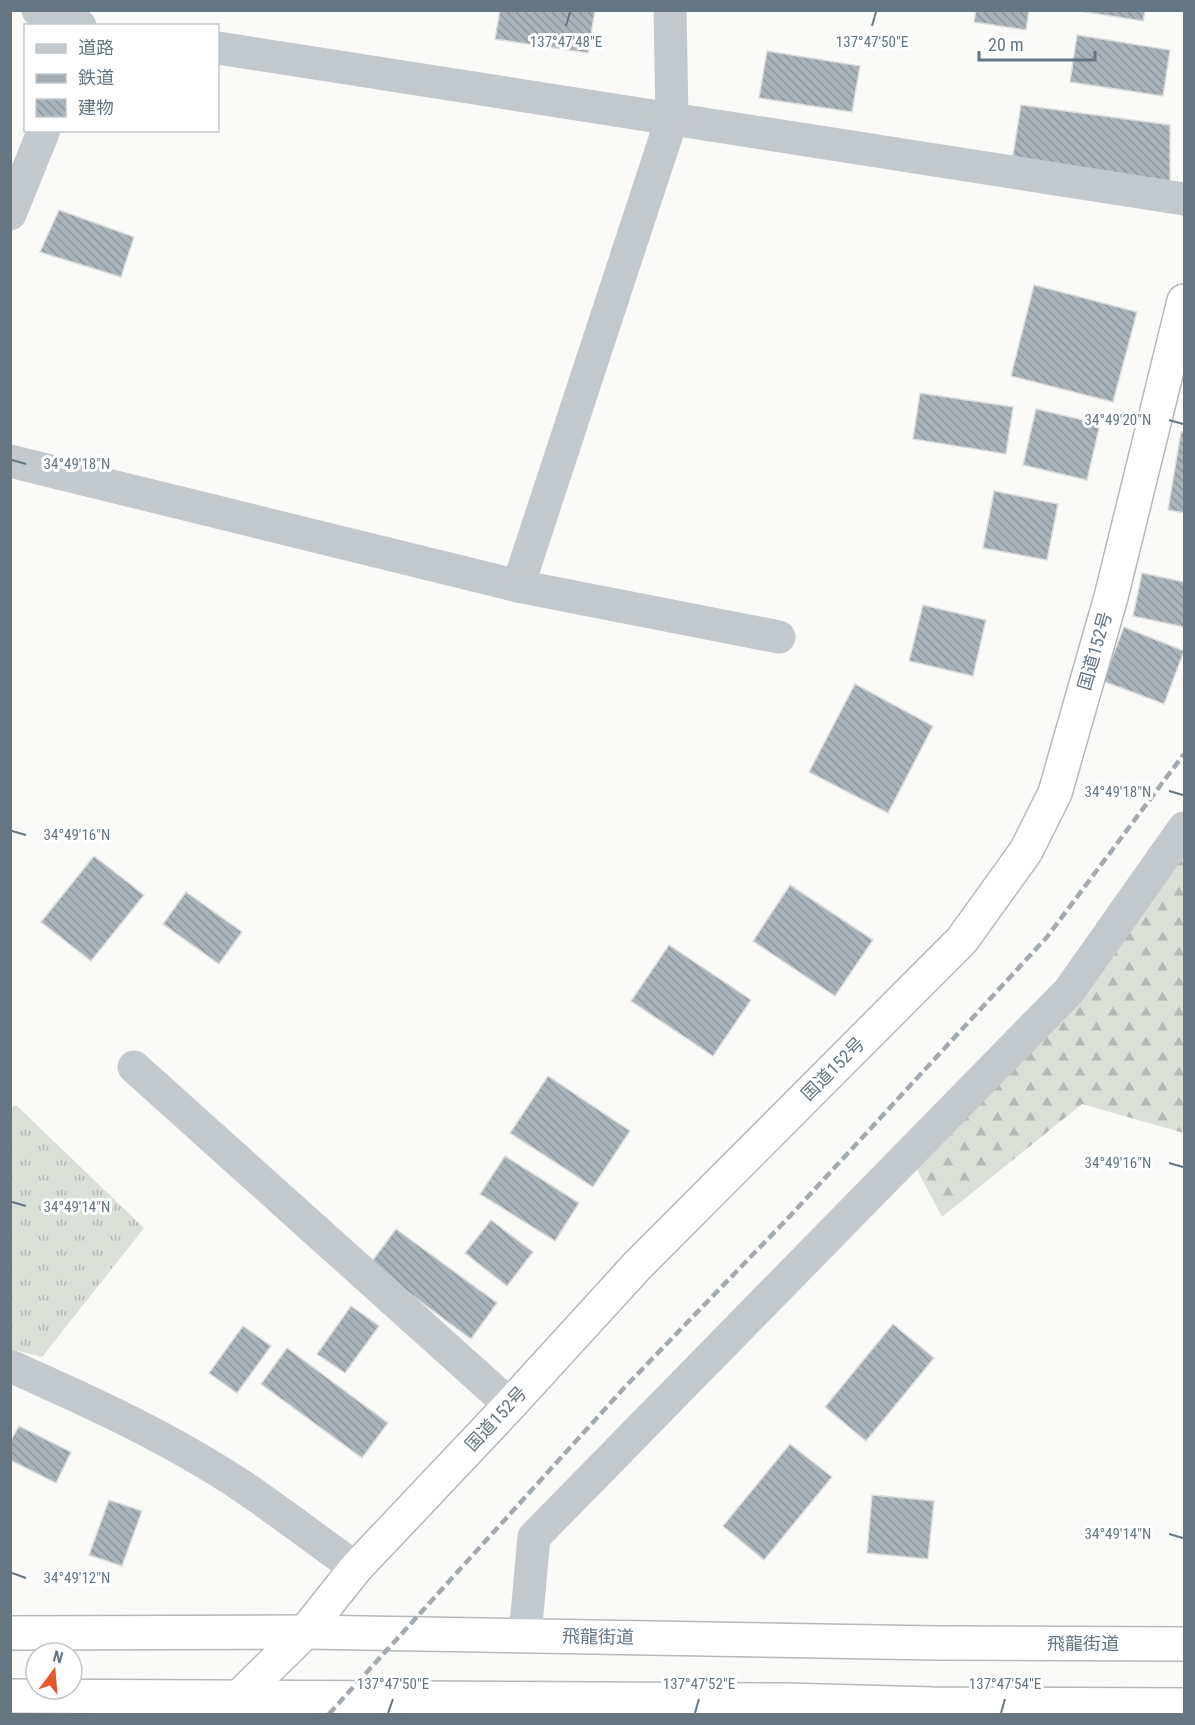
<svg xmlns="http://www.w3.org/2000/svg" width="1195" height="1725" viewBox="0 0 1195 1725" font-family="'Roboto Condensed','Noto Sans JP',sans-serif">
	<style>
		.grass { fill: url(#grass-tufts) }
		.forest { fill: url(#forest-firs) }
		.building { fill: url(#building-back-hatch); stroke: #dcdcda; stroke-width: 1.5 }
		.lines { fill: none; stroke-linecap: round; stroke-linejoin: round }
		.highway-casing { stroke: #b4b9bd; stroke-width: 36 }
		.minor { stroke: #c3c8cc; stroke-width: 33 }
		.highway { stroke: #fff; stroke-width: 33 }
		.rail { stroke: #a2aab0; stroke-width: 4.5; stroke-dasharray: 9 4.5; stroke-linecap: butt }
		.ticks { fill: none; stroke: #657683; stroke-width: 2 }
		.labels { text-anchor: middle; stroke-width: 6; stroke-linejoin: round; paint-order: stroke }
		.street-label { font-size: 18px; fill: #657683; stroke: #fff }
		.ticks-label { font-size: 15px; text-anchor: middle; fill: #657683; stroke: #fff; stroke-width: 6; stroke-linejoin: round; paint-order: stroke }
	</style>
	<defs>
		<pattern id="grass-tufts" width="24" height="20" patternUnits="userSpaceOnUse" patternTransform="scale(1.5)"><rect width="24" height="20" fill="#dadfd7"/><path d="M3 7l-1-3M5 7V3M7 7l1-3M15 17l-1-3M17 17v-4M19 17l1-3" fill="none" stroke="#b4b9b4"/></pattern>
		<pattern id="forest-firs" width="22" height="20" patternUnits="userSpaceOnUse" patternTransform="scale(1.5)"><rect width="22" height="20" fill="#dadfd7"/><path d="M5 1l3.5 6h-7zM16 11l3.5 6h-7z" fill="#b4b9b4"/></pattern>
		<pattern id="building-back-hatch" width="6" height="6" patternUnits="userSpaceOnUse" patternTransform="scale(1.5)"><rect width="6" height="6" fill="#aab3b9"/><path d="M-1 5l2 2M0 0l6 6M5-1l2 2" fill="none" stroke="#8e969c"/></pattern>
	</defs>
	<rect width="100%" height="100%" fill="#fafaf8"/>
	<polygon class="grass" points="16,1105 144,1228 42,1357 11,1349 10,1109"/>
	<polygon class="forest" points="1184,833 1184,1133 1082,1104 942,1217 913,1162"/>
	<g class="building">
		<polygon points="500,10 595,10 588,53 495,39"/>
		<polygon points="976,10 1029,10 1026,30 974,22"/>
		<polygon points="1073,10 1145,10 1143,21"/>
		<polygon points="1077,35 1170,50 1163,96 1070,82"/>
		<polygon points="767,51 860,66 852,112 759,98"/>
		<polygon points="1021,105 1170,125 1170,183 1012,161"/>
		<polygon points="59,210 134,237 121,277 40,252"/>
		<polygon points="1034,285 1137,312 1113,402 1011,376"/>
		<polygon points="920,393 1013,407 1006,454 913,439"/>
		<polygon points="1036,409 1100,424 1087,480 1023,465"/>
		<polygon points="1181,432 1184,432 1184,513 1168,510"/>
		<polygon points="994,491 1058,504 1047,560 983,548"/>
		<polygon points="1142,573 1184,582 1184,627 1133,616"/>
		<polygon points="923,605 986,620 973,676 909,661"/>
		<polygon points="1124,627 1184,651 1164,704 1103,681"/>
		<polygon points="855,684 933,726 888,813 809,772"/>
		<polygon points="94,856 144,895 91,961 41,922"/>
		<polygon points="790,885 873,940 835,996 753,941"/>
		<polygon points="186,892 242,932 219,964 163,924"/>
		<polygon points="669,945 751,1000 713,1056 631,1001"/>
		<polygon points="548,1076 630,1131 593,1187 510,1133"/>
		<polygon points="505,1156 579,1203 555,1241 480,1194"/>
		<polygon points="491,1220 533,1252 507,1286 465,1253"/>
		<polygon points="396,1229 497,1303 471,1339 370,1264"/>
		<polygon points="351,1306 379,1326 345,1373 317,1354"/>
		<polygon points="893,1324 934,1358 866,1441 825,1407"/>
		<polygon points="243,1326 271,1346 237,1393 209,1373"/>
		<polygon points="287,1348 388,1423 362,1458 261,1384"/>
		<polygon points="19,1426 71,1452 56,1483 10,1460 10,1442"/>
		<polygon points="790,1444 832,1477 764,1560 723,1526"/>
		<polygon points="872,1495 934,1501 928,1559 867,1553"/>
		<polygon points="109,1500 142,1511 122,1566 89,1555"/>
	</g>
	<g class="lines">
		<g class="highway-casing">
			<g id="highway">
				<polyline points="10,1633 305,1632 937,1643 1184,1644"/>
				<polyline points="10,1696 785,1700 932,1704 1184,1705"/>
				<polyline points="239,1697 305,1632 356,1568 510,1405 636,1267 962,940 1026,851 1055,793 1111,597 1184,301"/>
			</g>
		</g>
		<g class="minor">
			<polyline points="38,10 80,26"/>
			<polyline points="218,48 1184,199"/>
			<polyline points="10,214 44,130"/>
			<polyline points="10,461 518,586 672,118 670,10"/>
			<polyline points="518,586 779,637"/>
			<polyline points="134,1067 510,1405"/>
			<path d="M 10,1366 C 91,1402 172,1439 245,1488 C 283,1514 319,1542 356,1568"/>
			<polyline points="525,1636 534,1537 1069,991 1184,828"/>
		</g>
		<use href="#highway" class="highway"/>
		<polyline class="rail" points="329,1714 624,1388 790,1216 1047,937 1184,754"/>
	</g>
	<path class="ticks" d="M 566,26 L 570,12M 872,26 L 876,12M 1169,420 L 1183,424M 12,460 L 26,464M 1169,791 L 1183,795M 12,831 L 26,835M 1169,1163 L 1183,1167M 12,1202 L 26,1206M 1169,1534 L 1183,1538M 12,1573 L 26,1578M 388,1713 L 393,1699M 695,1713 L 699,1699M 1001,1713 L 1005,1699"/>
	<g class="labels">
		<g class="street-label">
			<text transform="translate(1095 651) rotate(-74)" y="6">国道152号</text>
			<text transform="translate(833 1069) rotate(-45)" y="6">国道152号</text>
			<text transform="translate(496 1419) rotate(-47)" y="6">国道152号</text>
			<text transform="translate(598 1637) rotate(1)" y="6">飛龍街道</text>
			<text x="1083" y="1650">飛龍街道</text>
		</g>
	</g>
	<g class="ticks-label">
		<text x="566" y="47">137°47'48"E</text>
		<text x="872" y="47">137°47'50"E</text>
		<text x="1118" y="425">34°49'20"N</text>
		<text x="77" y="469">34°49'18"N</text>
		<text x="1118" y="797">34°49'18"N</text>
		<text x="77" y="840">34°49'16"N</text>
		<text x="1118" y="1168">34°49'16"N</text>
		<text x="77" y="1212">34°49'14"N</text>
		<text x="1118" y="1539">34°49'14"N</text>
		<text x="77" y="1583">34°49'12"N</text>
		<text x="393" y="1689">137°47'50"E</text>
		<text x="699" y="1689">137°47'52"E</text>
		<text x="1005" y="1689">137°47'54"E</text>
	</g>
	<rect width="1195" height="1725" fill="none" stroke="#657683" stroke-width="24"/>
	<rect x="24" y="24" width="195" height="108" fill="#ffffff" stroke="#c1c8cd" stroke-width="1.5"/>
	<rect x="36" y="44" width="30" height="9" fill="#c3c8cc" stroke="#c1c8cd" stroke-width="1.5"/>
	<text x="78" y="54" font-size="18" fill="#657683">道路</text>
	<rect x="36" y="74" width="30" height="9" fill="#a2aab0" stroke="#c1c8cd" stroke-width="1.5"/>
	<text x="78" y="84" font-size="18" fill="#657683">鉄道</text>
	<rect x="36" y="99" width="30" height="18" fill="url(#building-back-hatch)" stroke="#c1c8cd" stroke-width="1.5"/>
	<text x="78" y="114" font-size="18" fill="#657683">建物</text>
	<g transform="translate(54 1671) rotate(16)"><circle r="28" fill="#ffffff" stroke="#c1c8cd" stroke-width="1.5"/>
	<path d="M0-4.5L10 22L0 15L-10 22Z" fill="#e4572e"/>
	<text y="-9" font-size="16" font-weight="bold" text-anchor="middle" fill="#657683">N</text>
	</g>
	<path d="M979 51v9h116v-9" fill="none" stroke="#657683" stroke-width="3"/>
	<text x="988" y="51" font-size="18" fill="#657683" stroke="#ffffff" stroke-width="4.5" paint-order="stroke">20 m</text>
</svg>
